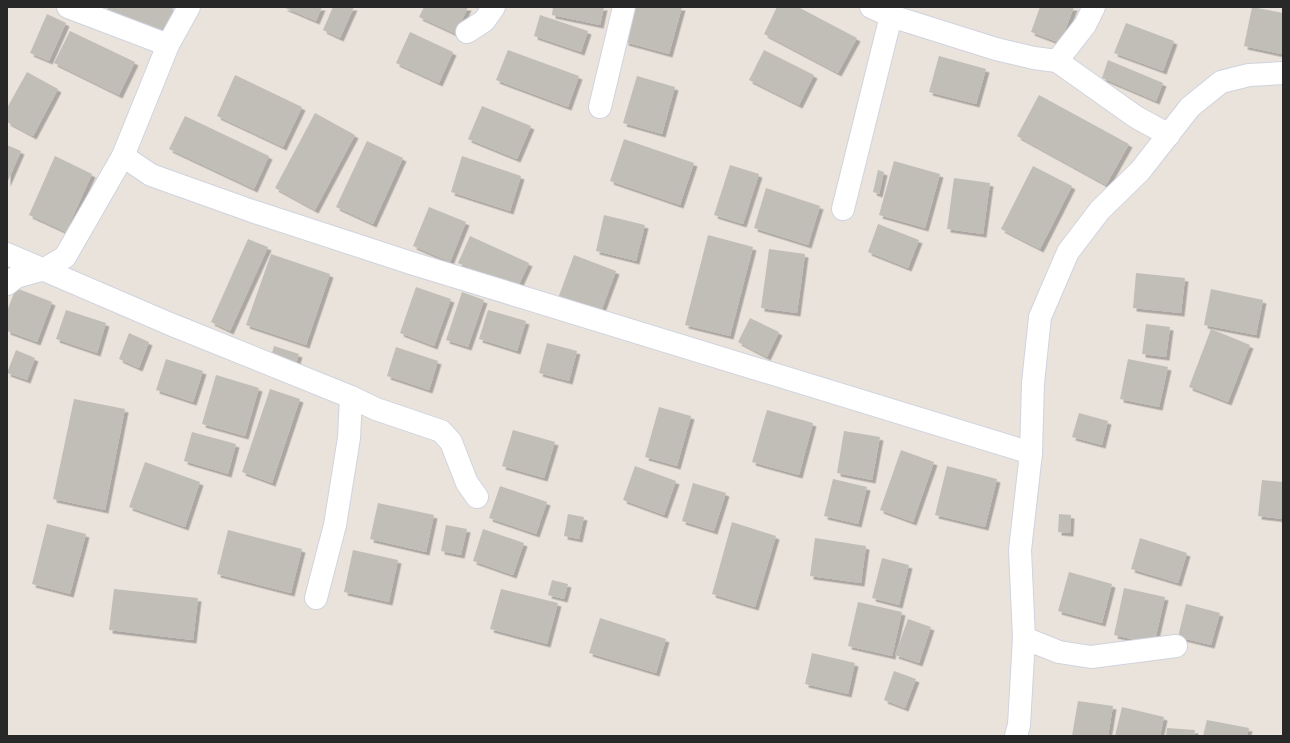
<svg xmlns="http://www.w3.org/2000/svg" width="1290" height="743" viewBox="0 0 1290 743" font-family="'Source Sans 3',sans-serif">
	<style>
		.building { fill: #c1bdb7; filter: url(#shadow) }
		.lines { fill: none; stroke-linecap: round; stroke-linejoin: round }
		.minor-casing { stroke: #d0d3df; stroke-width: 24 }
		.minor { stroke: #fff; stroke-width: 22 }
	</style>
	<defs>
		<filter id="shadow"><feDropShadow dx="3.5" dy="3.5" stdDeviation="0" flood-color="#0004"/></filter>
	</defs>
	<rect width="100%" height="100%" fill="#e9e3db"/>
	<g class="building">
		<polygon points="108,7 174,7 161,36 106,12"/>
		<polygon points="283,7 322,7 316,21"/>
		<polygon points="333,7 354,7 340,38 323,30"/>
		<polygon points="424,7 468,7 456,34 419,17"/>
		<polygon points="553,7 604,7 600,25 552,15"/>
		<polygon points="634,7 682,7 669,54 625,42"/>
		<polygon points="777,7 798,7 857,38 838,73 764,34"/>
		<polygon points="1040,7 1074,7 1060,43 1031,32"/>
		<polygon points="1252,7 1283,13 1283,42 1281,54 1244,46"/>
		<polygon points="47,14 66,23 49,61 30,53"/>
		<polygon points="540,15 588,31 581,52 534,36"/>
		<polygon points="1126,23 1174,41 1163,71 1114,53"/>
		<polygon points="70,31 135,62 119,95 54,63"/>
		<polygon points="410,32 453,52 439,83 396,63"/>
		<polygon points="508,50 579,76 568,107 496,80"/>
		<polygon points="764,50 814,75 799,105 749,80"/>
		<polygon points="939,56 986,69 976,104 929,92"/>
		<polygon points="1108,60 1163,83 1156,101 1102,78"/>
		<polygon points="27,72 58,89 33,136 7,122 7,108"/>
		<polygon points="235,75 302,107 283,147 217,116"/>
		<polygon points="637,76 675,87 662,134 623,123"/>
		<polygon points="1039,95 1129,144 1106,185 1017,136"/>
		<polygon points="482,106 531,126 517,159 468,139"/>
		<polygon points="315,113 355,135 315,210 275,188"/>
		<polygon points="185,116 269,156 254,189 169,149"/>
		<polygon points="624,139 694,163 680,205 610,181"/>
		<polygon points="367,141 403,158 373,224 336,207"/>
		<polygon points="7,145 21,151 7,183"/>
		<polygon points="55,156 92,174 66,232 29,215"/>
		<polygon points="462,156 521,176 510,211 451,192"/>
		<polygon points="894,161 940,174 925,228 879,215"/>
		<polygon points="730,165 759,174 743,224 714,215"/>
		<polygon points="1033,166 1072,186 1040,249 1001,229"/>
		<polygon points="878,170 884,172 879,194 873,192"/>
		<polygon points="954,178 990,183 983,234 947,229"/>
		<polygon points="766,188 820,206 808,245 754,228"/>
		<polygon points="429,207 466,222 450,262 413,246"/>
		<polygon points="604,215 645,225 636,261 596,251"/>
		<polygon points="878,224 919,240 908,268 868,252"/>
		<polygon points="708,235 753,247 730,336 685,325"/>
		<polygon points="470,236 529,263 517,289 458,263"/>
		<polygon points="248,239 268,247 230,331 211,322"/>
		<polygon points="769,249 805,254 797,313 761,308"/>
		<polygon points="271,254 330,274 306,345 246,325"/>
		<polygon points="574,255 616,271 599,317 557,301"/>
		<polygon points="1136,273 1185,278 1181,313 1133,308"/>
		<polygon points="416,287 451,299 434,346 400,333"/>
		<polygon points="16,288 52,302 37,342 7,331 7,311"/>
		<polygon points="1211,289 1263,300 1256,335 1204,325"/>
		<polygon points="462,292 484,300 468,347 446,340"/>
		<polygon points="66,310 106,323 97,353 56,339"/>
		<polygon points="488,310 526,321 517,351 479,339"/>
		<polygon points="750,318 779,332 767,357 738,342"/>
		<polygon points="1146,324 1170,327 1166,357 1142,354"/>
		<polygon points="1211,329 1250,345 1228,402 1189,387"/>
		<polygon points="129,333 149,342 139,368 119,359"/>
		<polygon points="547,343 577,351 569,381 539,373"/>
		<polygon points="274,346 299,354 296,364 271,357"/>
		<polygon points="396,347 438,361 429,390 387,376"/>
		<polygon points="16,350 35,358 27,380 7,373"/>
		<polygon points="166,359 203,371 193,402 156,390"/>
		<polygon points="1128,359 1168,367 1159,407 1120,399"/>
		<polygon points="216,375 259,388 245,436 202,424"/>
		<polygon points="270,389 300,399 272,483 242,472"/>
		<polygon points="74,399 125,409 105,510 53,499"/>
		<polygon points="659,407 691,416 677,466 645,457"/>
		<polygon points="767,410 813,423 799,475 752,462"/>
		<polygon points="1079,413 1108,421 1102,445 1072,437"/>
		<polygon points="513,430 555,442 544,478 502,466"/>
		<polygon points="844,431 880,437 872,480 837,473"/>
		<polygon points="192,432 236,444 228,474 184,461"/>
		<polygon points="901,450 934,462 913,522 880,510"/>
		<polygon points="145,462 200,482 185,527 129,507"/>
		<polygon points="635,466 676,481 664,515 623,500"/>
		<polygon points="947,466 997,479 985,527 935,515"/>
		<polygon points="833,479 867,487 858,524 824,516"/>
		<polygon points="1262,480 1283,482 1283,519 1258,516"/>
		<polygon points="693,483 726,493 714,531 682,521"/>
		<polygon points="500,486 547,502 536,534 489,518"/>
		<polygon points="378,503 434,515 426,552 370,539"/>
		<polygon points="568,514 584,517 579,539 564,536"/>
		<polygon points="1059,514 1071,515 1070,533 1058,532"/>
		<polygon points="732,522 776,536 755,607 712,594"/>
		<polygon points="47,524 86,534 70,594 32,584"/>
		<polygon points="446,525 467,529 461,555 441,551"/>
		<polygon points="483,529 524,543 513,575 473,561"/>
		<polygon points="228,530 302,549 291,593 217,574"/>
		<polygon points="815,538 866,546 861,583 810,576"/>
		<polygon points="1140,538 1187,553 1178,583 1131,569"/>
		<polygon points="353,550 398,560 389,602 344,592"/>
		<polygon points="882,558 909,565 899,605 872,598"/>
		<polygon points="1069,572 1112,584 1102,623 1058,611"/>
		<polygon points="552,580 568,584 564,599 548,595"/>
		<polygon points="1124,588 1165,597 1154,644 1114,635"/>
		<polygon points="114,589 198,598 193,640 109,630"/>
		<polygon points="501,589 558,603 547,644 490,629"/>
		<polygon points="858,602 902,612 892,656 848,646"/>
		<polygon points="1186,604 1220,613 1211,645 1178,637"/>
		<polygon points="600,618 666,639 656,673 589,653"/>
		<polygon points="908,619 931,627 919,663 895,655"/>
		<polygon points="812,653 855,663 848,694 805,684"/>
		<polygon points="894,671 916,679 905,708 884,700"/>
		<polygon points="1078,701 1113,706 1108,736 1072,736"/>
		<polygon points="1122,707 1164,717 1160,736 1115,736"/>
		<polygon points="1207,720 1249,728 1247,736 1203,736"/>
		<polygon points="1167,728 1195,730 1194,736 1166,736"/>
	</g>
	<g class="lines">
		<g class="minor-casing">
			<g id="minor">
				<polyline points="68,7 168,45"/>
				<polyline points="871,7 891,16 996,49 1034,58 1057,61 1136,117 1169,135"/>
				<polyline points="467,32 484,21 494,7"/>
				<polyline points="1057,61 1085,25 1094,7"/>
				<polyline points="600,107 624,7"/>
				<polyline points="123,156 151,175 252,211 411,263 1031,453"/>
				<polyline points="843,209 891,16 892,7"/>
				<polyline points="7,254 170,324 351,397 376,409 441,431 451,442 467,483 477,497"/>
				<polyline points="7,284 16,277 45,269 65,257 123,156 168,45 189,7"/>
				<polyline points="316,598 335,525 349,438 351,397"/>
				<polyline points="1024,638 1059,652 1091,657 1176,646"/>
				<polyline points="1016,736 1019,725 1024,638 1020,550 1031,453 1033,383 1040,317 1068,252 1100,210 1140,171 1190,107 1221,82 1249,75 1283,73"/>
			</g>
		</g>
		<use href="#minor" class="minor"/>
	</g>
	<rect width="1290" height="743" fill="none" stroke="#282828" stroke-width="16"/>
</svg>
